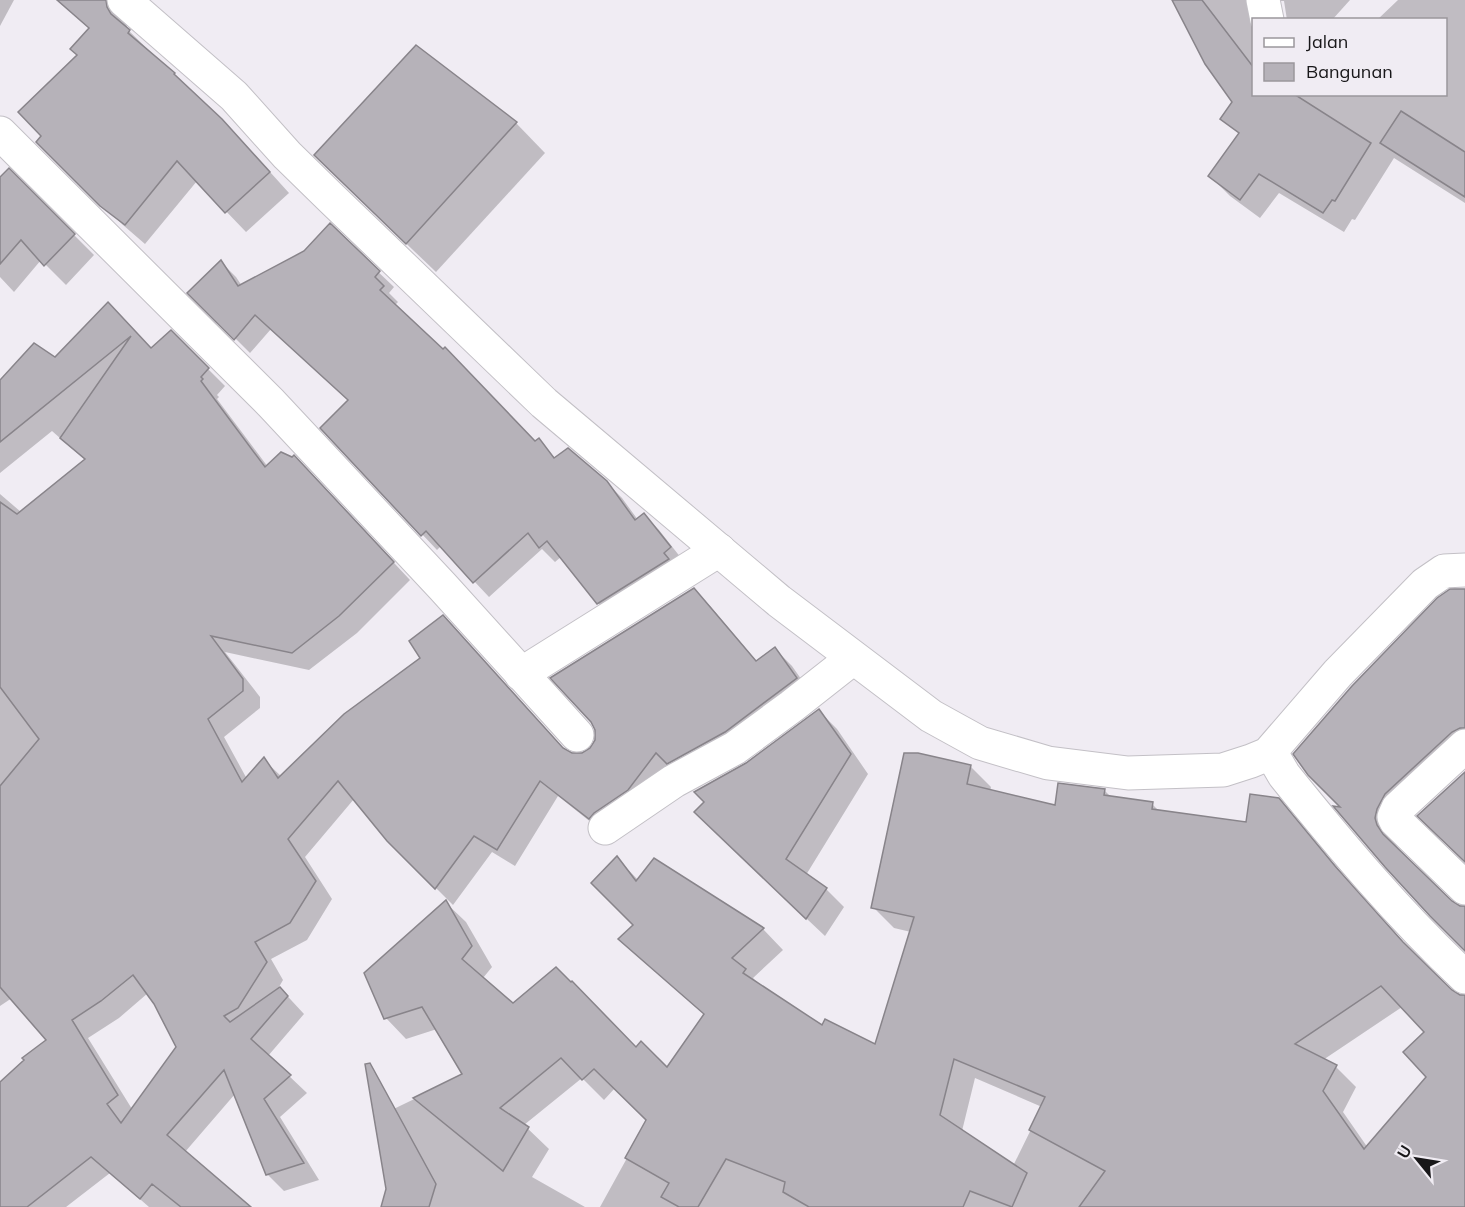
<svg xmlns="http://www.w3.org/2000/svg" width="1465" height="1207" viewBox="0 0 1465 1207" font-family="Mulish,sans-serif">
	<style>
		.shadow { fill: #0003; fill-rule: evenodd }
		.building { fill: #b6b2b9; stroke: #88848a; stroke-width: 1.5; fill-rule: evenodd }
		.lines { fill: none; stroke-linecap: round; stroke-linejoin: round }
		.minor-casing { stroke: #c3c0c6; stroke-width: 35 }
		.minor { stroke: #fff; stroke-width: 33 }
	</style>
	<rect width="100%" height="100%" fill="#f0ecf3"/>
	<g class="shadow">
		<polygon points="0,0 14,0 0,26"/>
		<polygon points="68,0 109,0 126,17 127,29 242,141 289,193 246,232 197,181 145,244 123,225 38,142 43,136 90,29 65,5"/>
		<polygon points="1185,0 1350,0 1332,20 1287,20 1284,1 1279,1 1254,20 1254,94 1247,113"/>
		<polygon points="1398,0 1465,0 1465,203 1394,158 1355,220 1352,219 1344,232 1279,193 1260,218 1230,196 1210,176 1298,94 1446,94 1446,20 1377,20"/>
		<polygon points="516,123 545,153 436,272 345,185"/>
		<polygon points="9,170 94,255 66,285 41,260 14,292 0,277 0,179"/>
		<polygon points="330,226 394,287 389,293 398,302 395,305 536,443 539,440 556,459 606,482 622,498 638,520 644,515 659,530 685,563 613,618 598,603 562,556 555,562 542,549 489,597 441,546 437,550 322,428 349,401 271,329 250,353 190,293 221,262 236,277 242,286 305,253"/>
		<path d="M 108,304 L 151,350 L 171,332 L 225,386 L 217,395 L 219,397 L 217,399 L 268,467 L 311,474 L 410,580 L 357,633 L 309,670 L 225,652 L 260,697 L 260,708 L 224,737 L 247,779 L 264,760 L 282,777 L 460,634 L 566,751 L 571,754 L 582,755 L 591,750 L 694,590 L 711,607 L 757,662 L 775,649 L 792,666 L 813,696 L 607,835 L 558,796 L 515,866 L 492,852 L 453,905 L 388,840 L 354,799 L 305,857 L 332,899 L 307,940 L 271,959 L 283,980 L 279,987 L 304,1014 L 268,1056 L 307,1093 L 280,1117 L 319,1180 L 284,1191 L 267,1174 L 235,1094 L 185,1152 L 249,1207 L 149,1207 L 110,1173 L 66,1207 L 3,1207 L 0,1202 L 0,1084 L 48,1040 L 12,998 L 0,1006 L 0,494 L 21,512 L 86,461 L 52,431 L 0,473 L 0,382 L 55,359 ZM 148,993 L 178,1047 L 132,1109 L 88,1038 L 119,1018 Z"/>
		<polygon points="1465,595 1465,760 1405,815 1395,840 1397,847 1402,855 1451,903 1461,908 1465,908 1465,949 1344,809"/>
		<polygon points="819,711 837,729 868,774 806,875 826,889 844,907 825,936 714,831 747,764"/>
		<path d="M 970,766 L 991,787 L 990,791 L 1056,807 L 1104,790 L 1112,798 L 1152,804 L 1160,812 L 1247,824 L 1278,800 L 1299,821 L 1355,889 L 1422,963 L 1451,992 L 1461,997 L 1465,997 L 1465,1207 L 600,1207 L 648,1120 L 615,1088 L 604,1100 L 582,1078 L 524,1125 L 549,1149 L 532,1177 L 585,1207 L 382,1207 L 388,1190 L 375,1118 L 464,1075 L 437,1029 L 406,1039 L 386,1018 L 445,902 L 466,922 L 492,967 L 483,978 L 513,1005 L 636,1048 L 667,1069 L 705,1015 L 641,959 L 620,939 L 636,925 L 617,858 L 639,881 L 763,929 L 783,950 L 753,978 L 765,990 L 823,1027 L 876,1046 L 911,932 L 894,928 L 873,907 ZM 1402,1007 L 1426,1032 L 1428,1077 L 1368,1148 L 1343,1112 L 1356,1087 L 1336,1067 L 1323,1060 ZM 975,1078 L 1042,1107 L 1013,1166 L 962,1131 Z"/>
	</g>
	<g class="building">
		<polygon points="57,0 106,0 107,7 111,14 130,30 128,33 175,73 174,74 222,119 270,172 225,213 177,161 125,225 100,206 36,142 41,136 18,112 77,55 70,49 89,28"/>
		<polygon points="1172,0 1202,0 1254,68 1254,94 1294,94 1371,143 1335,201 1332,200 1323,213 1259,174 1240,200 1208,176 1239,133 1220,119 1232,102 1205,64"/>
		<polygon points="416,45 517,122 406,244 314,155"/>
		<polygon points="1401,111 1465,152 1465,197 1380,143"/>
		<polygon points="9,168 75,234 44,266 21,240 0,264 0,177"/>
		<polygon points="330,223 380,271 375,277 384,286 380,290 443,349 445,347 535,441 539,438 554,458 568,448 607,481 635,520 644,513 671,547 664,553 669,559 597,604 547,541 539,548 528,533 473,583 426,531 421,536 320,428 348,400 255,315 234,340 187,293 221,260 238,286 304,251"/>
		<path d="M 108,302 L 151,348 L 171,330 L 209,368 L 201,377 L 203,379 L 201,381 L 265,467 L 281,452 L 292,457 L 294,455 L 394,562 L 339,616 L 292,653 L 211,636 L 243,679 L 243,691 L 208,719 L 242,782 L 264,757 L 278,778 L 344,714 L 420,658 L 409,641 L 443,615 L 563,748 L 572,753 L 582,753 L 590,748 L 595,740 L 595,730 L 591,722 L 550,678 L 694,588 L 756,661 L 775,647 L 797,678 L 725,732 L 667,764 L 656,753 L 628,790 L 594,813 L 589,819 L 540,781 L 497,850 L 474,836 L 435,889 L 387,841 L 338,781 L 288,839 L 316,881 L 290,923 L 255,942 L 267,962 L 238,1008 L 224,1016 L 230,1022 L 280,987 L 288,996 L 251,1039 L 291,1075 L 264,1099 L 304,1163 L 266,1175 L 224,1070 L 167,1135 L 251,1207 L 181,1207 L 152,1184 L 140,1199 L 91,1157 L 27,1207 L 0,1207 L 0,1082 L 24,1060 L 22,1058 L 46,1040 L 0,987 L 0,786 L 39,739 L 0,687 L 0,502 L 17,514 L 85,459 L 60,438 L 131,336 L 0,442 L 0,380 L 34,343 L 55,357 ZM 133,975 L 154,1004 L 176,1047 L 121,1123 L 107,1104 L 118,1095 L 72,1020 L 101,1001 Z"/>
		<polygon points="1450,589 1465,589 1465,728 1460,728 1452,732 1385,794 1377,809 1375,818 1377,825 1383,834 1452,901 1460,906 1465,906 1465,951 1430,916 1385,867 1333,806 1340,807 1308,775 1293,754 1352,686 1437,598"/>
		<polygon points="819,709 851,754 786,859 827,888 806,919 694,812 704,802 694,792 746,763"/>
		<path d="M 904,753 L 918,753 L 971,765 L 967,784 L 1055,805 L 1058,783 L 1105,789 L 1104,795 L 1153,802 L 1152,809 L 1246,822 L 1250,794 L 1279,798 L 1335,866 L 1403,942 L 1452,990 L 1460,995 L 1465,995 L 1465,1207 L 1079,1207 L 1105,1171 L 1029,1130 L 1045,1097 L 954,1059 L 940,1115 L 1027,1173 L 1012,1207 L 970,1191 L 963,1207 L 809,1207 L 783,1192 L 785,1182 L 726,1159 L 698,1207 L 679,1207 L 661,1197 L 669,1183 L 625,1158 L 646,1120 L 594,1069 L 582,1080 L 561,1058 L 500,1108 L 529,1127 L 503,1171 L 413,1098 L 462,1074 L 422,1007 L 384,1019 L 364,973 L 446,900 L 472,946 L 462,959 L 513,1003 L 556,967 L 571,982 L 572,981 L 636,1047 L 641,1041 L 667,1067 L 704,1014 L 618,939 L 633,925 L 591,883 L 617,856 L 636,881 L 654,858 L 764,928 L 732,958 L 746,969 L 743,973 L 822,1025 L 825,1019 L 875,1044 L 914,917 L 871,908 ZM 1381,986 L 1424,1032 L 1403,1052 L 1426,1077 L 1364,1149 L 1323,1091 L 1337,1065 L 1295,1044 Z"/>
		<polygon points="1465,772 1465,862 1417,816"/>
		<polygon points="370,1063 436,1184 429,1207 381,1207 386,1189 365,1064"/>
	</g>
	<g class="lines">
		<g class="minor-casing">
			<g id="minor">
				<polyline points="124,0 234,96 287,155 331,198 544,403 779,601 931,716 980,743 1048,763 1128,773 1223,770 1251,761 1268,754 1338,673 1425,584 1444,571 1465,570"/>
				<polyline points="1263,0 1267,20"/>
				<polyline points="0,133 271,403 443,587 577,735"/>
				<polyline points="521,674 719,550"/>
				<polyline points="1465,746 1398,808 1394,817 1396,821 1465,888"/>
				<path d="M 1268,754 L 1277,763 L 1284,775 C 1341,846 1399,915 1465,977"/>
				<polyline points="605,828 674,781 735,748 792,706 853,658"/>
			</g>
		</g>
		<use href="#minor" class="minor"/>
	</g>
	<rect x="1252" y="18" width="195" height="78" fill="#f0ecf3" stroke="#9a979c" stroke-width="1.5"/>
	<rect x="1264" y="38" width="30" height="9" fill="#ffffff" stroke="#9a979c" stroke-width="1.5"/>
	<text x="1306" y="48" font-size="18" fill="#181719">Jalan</text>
	<rect x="1264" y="63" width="30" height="18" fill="#b6b2b9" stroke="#9a979c" stroke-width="1.5"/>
	<text x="1306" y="78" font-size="18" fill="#181719">Bangunan</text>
	<g transform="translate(1417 1159) rotate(300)" stroke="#f0ecf3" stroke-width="4.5" paint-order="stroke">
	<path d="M0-4.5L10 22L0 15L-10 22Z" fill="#181719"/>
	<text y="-9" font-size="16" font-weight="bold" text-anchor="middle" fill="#181719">U</text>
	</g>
</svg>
